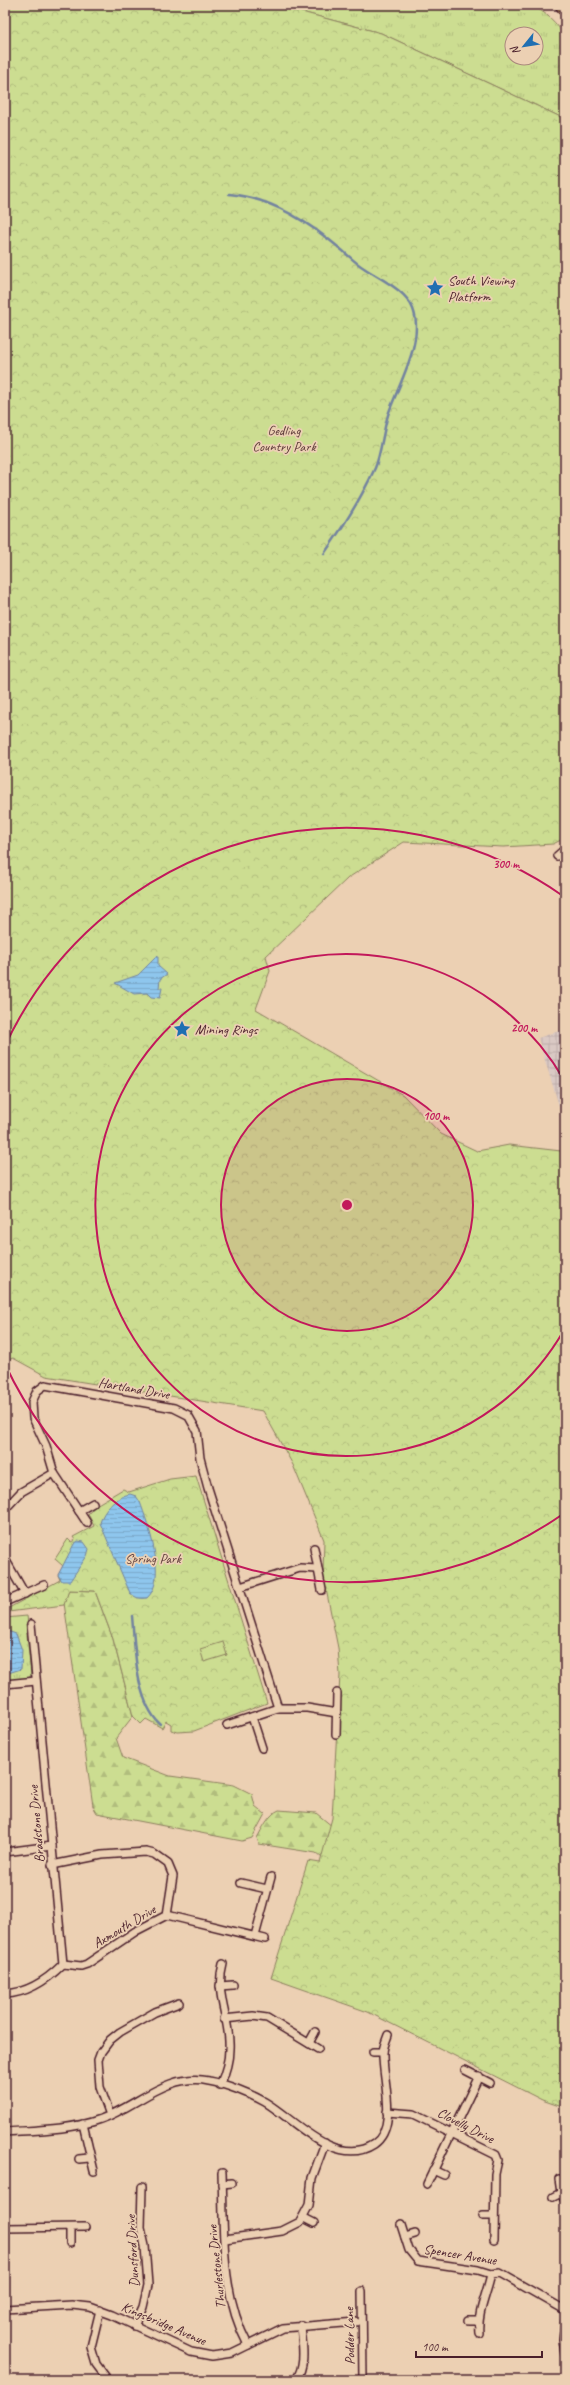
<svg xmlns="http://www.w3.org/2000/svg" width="570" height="2385" viewBox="0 0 570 2385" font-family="Caveat,sans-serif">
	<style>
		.industrial { fill: url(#industrial-grid) }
		.grass { fill: url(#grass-tufts); stroke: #8b7e5e; fill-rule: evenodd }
		.forest { fill: url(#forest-firs); stroke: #8b7e5e }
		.park { fill: url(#park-crowns); stroke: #8b7e5e }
		.pitch { fill: #ccdd91; stroke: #8b7e5e }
		.water { fill: url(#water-rules); stroke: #73839f }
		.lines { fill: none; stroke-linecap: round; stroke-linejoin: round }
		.stream { stroke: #73839f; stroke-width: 2.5 }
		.street-casing { stroke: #4a1f2b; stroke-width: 10 }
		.primary-casing { stroke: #4a1f2b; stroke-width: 14 }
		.street { stroke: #ecd0b3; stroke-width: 7 }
		.primary { stroke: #fedf80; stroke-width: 11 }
		.ring { fill: none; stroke: #c2185b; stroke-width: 2 }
		.labels { text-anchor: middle; stroke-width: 3.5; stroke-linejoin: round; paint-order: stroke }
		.poi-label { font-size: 14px; fill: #4a1f2b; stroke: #ecd0b3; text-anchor: start }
		.park-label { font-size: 14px; fill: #5e3c3a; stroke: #ecd0b3 }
		.street-label { font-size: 14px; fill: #4a1f2b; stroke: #ecd0b3 }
		.centre { fill: #c2185b; stroke: #ecd0b3; stroke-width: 2 }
		.ring-label { font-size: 12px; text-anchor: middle; font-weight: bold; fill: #c2185b; stroke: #ecd0b3; stroke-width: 3.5; stroke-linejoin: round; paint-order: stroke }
	</style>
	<defs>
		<pattern id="industrial-grid" width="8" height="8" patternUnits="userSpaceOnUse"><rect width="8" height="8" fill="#dac9c4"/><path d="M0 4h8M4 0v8" fill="none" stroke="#bdaca9"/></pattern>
		<pattern id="grass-tufts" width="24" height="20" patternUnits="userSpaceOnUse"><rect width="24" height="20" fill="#ccdd91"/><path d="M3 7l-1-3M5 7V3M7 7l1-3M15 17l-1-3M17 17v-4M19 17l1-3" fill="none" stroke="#b1bd7d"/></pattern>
		<pattern id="forest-firs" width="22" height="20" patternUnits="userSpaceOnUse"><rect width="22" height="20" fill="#ccdd91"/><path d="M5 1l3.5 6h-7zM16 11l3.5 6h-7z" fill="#b1bd7d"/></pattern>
		<pattern id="park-crowns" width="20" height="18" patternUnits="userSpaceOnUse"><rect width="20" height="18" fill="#ccdd91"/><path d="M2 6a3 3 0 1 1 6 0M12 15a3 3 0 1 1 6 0" fill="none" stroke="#b1bd7d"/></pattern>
		<pattern id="water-rules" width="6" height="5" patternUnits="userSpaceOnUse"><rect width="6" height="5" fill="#8ec6ed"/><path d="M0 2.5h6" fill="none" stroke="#7caacb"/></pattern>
	</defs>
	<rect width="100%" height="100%" fill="#ecd0b3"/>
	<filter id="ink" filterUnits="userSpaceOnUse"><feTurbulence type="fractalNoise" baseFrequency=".025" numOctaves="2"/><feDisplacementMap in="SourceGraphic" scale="8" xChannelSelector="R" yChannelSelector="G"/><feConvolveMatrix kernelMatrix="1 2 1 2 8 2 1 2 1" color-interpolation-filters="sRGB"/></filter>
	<g filter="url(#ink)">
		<polygon class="industrial" points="565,1029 565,1109 560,1109 538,1038"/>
		<g class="grass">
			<path d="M 266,5 L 529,5 C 543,9 559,24 565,38 C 568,46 565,106 565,119 L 381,33 L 294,10 ZM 512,34 L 536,34 L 536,58 L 512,58 Z"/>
			<polygon points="27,1616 28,1624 26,1624 31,1675 28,1679 5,1682 5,1618"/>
		</g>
		<g class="forest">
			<polygon points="69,1590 95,1591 113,1639 133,1716 116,1738 123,1758 170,1776 234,1785 252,1794 255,1806 265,1814 252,1838 242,1841 97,1813 93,1806 64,1603"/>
			<path d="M 279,1810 L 316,1813 L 338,1831 L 321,1864 L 322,1858 L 316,1853 L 259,1844 L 257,1838 C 262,1829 269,1814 279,1810 Z"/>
		</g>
		<g class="park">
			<polygon points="5,5 266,5 294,10 381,33 565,119 565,838 553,844 503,847 404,842 348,878 266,956 270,971 256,1009 403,1095 441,1134 477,1151 509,1145 561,1151 565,1158 565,2108 542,2100 368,2012 271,1978 308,1861 320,1863 332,1818 340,1675 338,1648 323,1574 324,1540 293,1465 263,1411 46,1376 13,1358 5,1361"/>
			<polygon points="196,1476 267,1703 194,1731 178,1732 171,1730 171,1724 166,1721 162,1728 146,1719 141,1724 133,1716 113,1639 95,1591 69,1590 64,1605 8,1612 7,1609 60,1580 58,1575 63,1566 55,1559 68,1539 71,1542 75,1540 73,1537 94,1526 88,1514 96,1505 123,1489 129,1492 170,1479"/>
		</g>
		<polygon class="pitch" points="223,1642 227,1655 204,1662 200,1649"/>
		<g class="water">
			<polygon points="158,955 158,966 167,974 160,979 159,988 162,988 160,998 151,997 147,993 134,994 115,983 138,975"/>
			<path d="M 130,1494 L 136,1496 L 140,1502 C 148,1524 168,1579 147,1598 C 139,1599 136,1598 130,1593 L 100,1523 C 103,1510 117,1496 130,1494 Z"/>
			<polygon points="78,1541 84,1542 89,1549 87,1556 70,1581 62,1581 58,1575 74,1544"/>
			<polygon points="5,1630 16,1634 22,1650 21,1669 5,1674"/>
		</g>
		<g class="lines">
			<g class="stream">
				<path d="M 229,194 C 273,198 311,224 343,251 C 350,257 357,264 364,268 C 380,279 406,290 413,309 C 425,340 398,385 388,415 C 383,431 381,454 375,468 C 361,499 343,527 324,554"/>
				<path d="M 132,1616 C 135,1648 135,1700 160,1724"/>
			</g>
			<g class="street-casing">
				<g id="street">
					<polyline points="557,856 565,849"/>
					<polyline points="5,1509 21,1492 54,1473"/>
					<polyline points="79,1511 93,1503"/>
					<polyline points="87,1523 54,1473 46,1446 33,1418 32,1402 37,1391 45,1385 174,1408 188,1415 197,1431 200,1458 208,1488 278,1708"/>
					<polyline points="314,1548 322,1590"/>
					<polyline points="5,1559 25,1594"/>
					<polyline points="240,1587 300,1568 317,1569"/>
					<polyline points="5,1602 44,1585"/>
					<polyline points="31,1624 63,1964"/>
					<polyline points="5,1684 36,1681"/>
					<polyline points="252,1717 262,1748"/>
					<polyline points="227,1725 278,1708 307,1708 337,1713"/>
					<polyline points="336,1735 337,1693"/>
					<polyline points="5,1852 52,1846"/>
					<polyline points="52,1865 102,1855 146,1852 154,1854 168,1864 173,1876 167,1915"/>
					<polyline points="241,1883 267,1889"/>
					<polyline points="255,1936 271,1877"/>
					<polyline points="220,1986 233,1985"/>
					<path d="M 5,1994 C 28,1993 47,1980 63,1964 L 81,1966 L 87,1964 L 136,1931 L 167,1915 L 265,1939"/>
					<polyline points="224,2019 253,2016 267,2018 318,2049"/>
					<polyline points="309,2043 315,2032"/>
					<polyline points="373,2052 383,2052"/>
					<polyline points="465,2070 490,2083"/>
					<path d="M 220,2085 C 225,2074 229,2061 229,2049 C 231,2019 214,1997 223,1964"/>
					<polyline points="387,2112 413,2114 496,2155 498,2160 495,2174 494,2241"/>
					<polyline points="110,2115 100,2087 98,2060 101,2052 110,2040 120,2032 155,2012 179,2003"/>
					<polyline points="83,2124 94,2171"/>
					<path d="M 5,2132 C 36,2130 71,2130 101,2119 C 138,2106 167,2072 209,2081 C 226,2084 249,2093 265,2102 C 294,2119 336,2169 374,2144 C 399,2127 382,2079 383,2053 C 383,2047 386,2041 388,2035"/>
					<polyline points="79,2159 89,2158"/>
					<polyline points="433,2170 444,2175"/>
					<path d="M 222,2173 C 224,2230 220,2293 248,2345"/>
					<polyline points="559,2179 561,2193 565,2201"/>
					<polyline points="222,2184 232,2183"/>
					<polyline points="427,2184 479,2076"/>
					<polyline points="553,2197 561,2193"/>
					<polyline points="483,2216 493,2216"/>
					<polyline points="304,2218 314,2223"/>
					<polyline points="401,2225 409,2250 418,2261 478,2270 491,2274 500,2273 565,2310"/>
					<polyline points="5,2228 85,2227"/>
					<polyline points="70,2228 70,2243"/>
					<polyline points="405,2237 415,2234"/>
					<polyline points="225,2239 282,2231 300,2222 309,2205 312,2178 325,2143"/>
					<polyline points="362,2291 363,2380"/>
					<polyline points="5,2309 72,2305 90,2307 112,2315 191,2352 212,2356 232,2353 283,2328 356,2322"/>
					<polyline points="100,2310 91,2347 96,2364 108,2380"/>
					<polyline points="468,2320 478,2320"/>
					<polyline points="565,2322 563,2339 565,2354"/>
					<polyline points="134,2326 143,2307 148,2285 145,2246 141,2228 142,2187"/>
					<path d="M 479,2333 C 477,2313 487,2294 491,2274"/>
					<path d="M 296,2380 C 307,2363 302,2344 301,2325"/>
				</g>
			</g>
			<g class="primary-casing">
				<polyline id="primary" points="561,5 565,10"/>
			</g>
			<use href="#street" class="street"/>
			<use href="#primary" class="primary"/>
		</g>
	</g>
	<circle cx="347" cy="1205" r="126" fill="#c2185b" fill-opacity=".12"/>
	<g class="ring">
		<circle cx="347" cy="1205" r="126"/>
		<path d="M564 1330A251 251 0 1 1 564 1080"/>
		<path d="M563 1514A377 377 0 0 1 5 1364M5 1046A377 377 0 0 1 563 896"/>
	</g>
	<defs>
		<g id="sight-bare" transform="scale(1.38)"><path d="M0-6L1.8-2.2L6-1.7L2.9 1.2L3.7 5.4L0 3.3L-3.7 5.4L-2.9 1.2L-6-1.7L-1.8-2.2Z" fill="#1f6fb2" stroke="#ecd0b3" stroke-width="2.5" paint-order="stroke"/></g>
	</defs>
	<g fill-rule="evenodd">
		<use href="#sight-bare" x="435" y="288"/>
		<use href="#sight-bare" x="182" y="1029"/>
	</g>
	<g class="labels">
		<g class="poi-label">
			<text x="448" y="285">South Viewing<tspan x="448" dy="16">Platform</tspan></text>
			<text x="195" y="1034">Mining Rings</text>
		</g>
		<g class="park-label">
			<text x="284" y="435">Gedling<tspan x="284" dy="16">Country Park</tspan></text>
			<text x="153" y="1563">Spring Park</text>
		</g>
		<g class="street-label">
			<text transform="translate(134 1388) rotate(10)" y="5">Hartland Drive</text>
			<text transform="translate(36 1824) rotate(-95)" y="5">Bradstone Drive</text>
			<text transform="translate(124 1926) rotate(-31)" y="5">Axmouth Drive</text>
			<text transform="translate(466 2125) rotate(27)" y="5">Clovelly Drive</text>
			<text transform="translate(132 2251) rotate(-93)" y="5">Dunsford Drive</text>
			<text transform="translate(460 2254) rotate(9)" y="5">Spencer Avenue</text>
			<text transform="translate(216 2267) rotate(-96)" y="5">Thurlestone Drive</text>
			<text transform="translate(164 2323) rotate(23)" y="5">Kingsbridge Avenue</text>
			<text transform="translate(349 2336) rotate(-91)" y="5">Podder Lane</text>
		</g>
	</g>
	<circle cx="347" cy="1205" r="6" class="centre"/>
	<g class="ring-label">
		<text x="506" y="868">300 m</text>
		<text x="524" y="1032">200 m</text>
		<text x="436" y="1120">100 m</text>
	</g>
	<rect width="570" height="2385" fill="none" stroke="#ecd0b3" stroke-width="20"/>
	<rect x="10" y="10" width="550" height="2365" fill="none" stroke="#4a1f2b" stroke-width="1.5" filter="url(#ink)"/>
	<g transform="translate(524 46) rotate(240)"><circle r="19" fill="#ecd0b3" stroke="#ab897d"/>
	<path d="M0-3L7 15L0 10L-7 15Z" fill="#1f6fb2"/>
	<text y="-6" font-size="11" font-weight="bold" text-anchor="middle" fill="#4a1f2b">N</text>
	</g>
	<path d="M416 2351v6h126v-6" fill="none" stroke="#4a1f2b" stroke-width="2"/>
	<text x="422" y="2351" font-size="12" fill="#4a1f2b" stroke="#ecd0b3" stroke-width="3" paint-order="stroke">100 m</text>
</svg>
